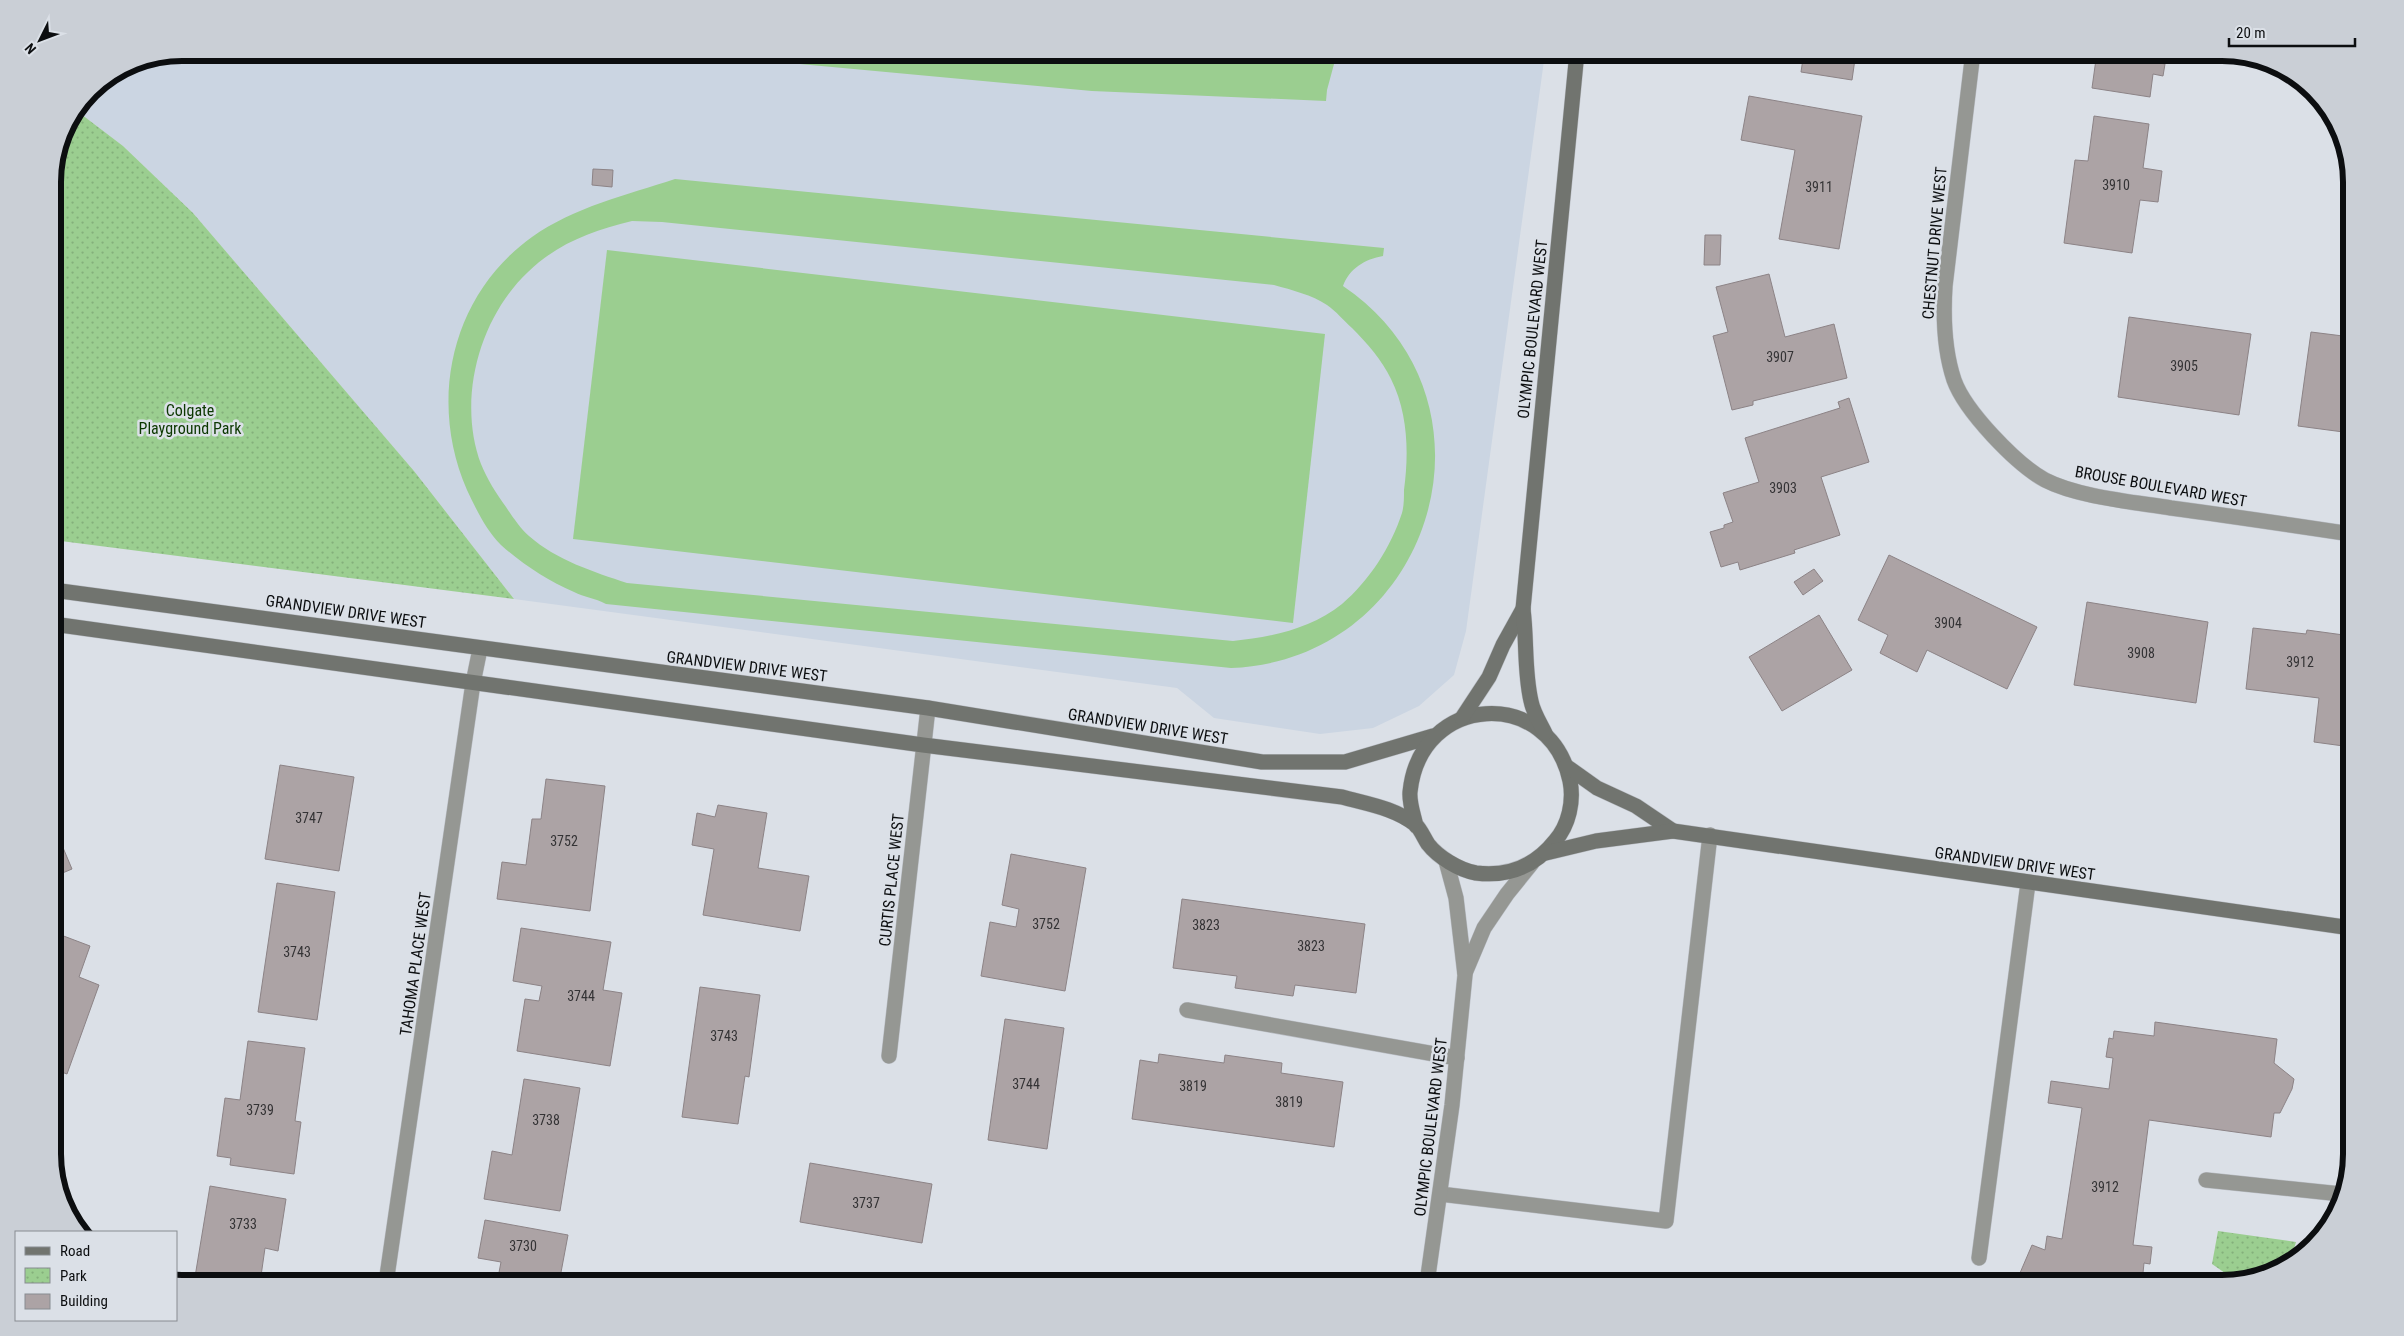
<svg xmlns="http://www.w3.org/2000/svg" width="2404" height="1336" viewBox="0 0 2404 1336" font-family="'Roboto Condensed',sans-serif">
	<style>
		.built { fill: #cbd5e2 }
		.park { fill: url(#park-dots) }
		.pitch { fill: #9bce90; fill-rule: evenodd }
		.building { fill: #aca3a5; stroke: #8c8386 }
		.lines { fill: none; stroke-linecap: round; stroke-linejoin: round }
		.lane-casing { stroke: #babec5; stroke-width: 16 }
		.street-casing { stroke: #babec5; stroke-width: 16 }
		.secondary-casing { stroke: #babec5; stroke-width: 16 }
		.lane { stroke: #959793; stroke-width: 15 }
		.street { stroke: #959793; stroke-width: 15 }
		.secondary { stroke: #71746f; stroke-width: 15 }
		.labels { text-anchor: middle; stroke-width: 5; stroke-linejoin: round; paint-order: stroke }
		.number-label { font-size: 14px; fill: #343335 }
		.street-label { font-size: 16px; fill: #0c0e10; stroke: #dbe0e7 }
		.park-label { font-size: 16px; fill: #0c3801; stroke: #dbe0e7 }
		.rim { fill: none; stroke: #0c0e10; stroke-width: 6 }
	</style>
	<defs>
		<pattern id="park-dots" width="8" height="8" patternUnits="userSpaceOnUse" patternTransform="scale(1.25)"><rect width="8" height="8" fill="#9bce90"/><path d="M2 2h.1M6 6h.1" fill="none" stroke="#84b07b" stroke-width="1.8" stroke-linecap="round"/></pattern>
	</defs>
	<rect width="100%" height="100%" fill="#dbe0e7"/>
	<polygon class="built" points="183,52 1545,53 1466,631 1454,675 1419,706 1373,728 1320,734 1214,718 1177,688 514,599 414,471 193,213 123,146 77,111 91,90 133,62"/>
	<g class="park">
		<polygon points="77,111 123,146 193,213 414,471 514,599 53,540 53,174 63,133"/>
		<polygon points="2218,1231 2296,1242 2290,1262 2287,1266 2235,1280 2212,1264"/>
	</g>
	<g class="pitch">
		<polygon points="710,53 1337,53 1327,90 1326,101 1092,91 712,56"/>
		<path d="M 675,179 L 1384,248 L 1383,256 C 1365,259 1349,269 1343,286 C 1512,400 1433,660 1231,668 L 606,604 C 595,598 584,597 574,592 C 548,581 522,564 501,545 C 486,530 476,509 467,490 C 428,401 451,295 532,237 C 574,207 627,195 675,179 ZM 632,221 L 662,222 L 1274,285 C 1292,290 1312,295 1327,305 C 1336,311 1344,321 1352,328 C 1367,343 1382,360 1391,379 C 1408,413 1409,453 1404,490 C 1404,498 1404,506 1402,513 C 1391,547 1369,581 1342,604 C 1311,629 1271,637 1233,641 L 627,583 C 594,572 556,560 529,536 C 520,528 512,516 506,507 C 496,493 487,479 481,464 C 457,400 479,318 528,272 C 558,243 592,231 632,221 Z"/>
		<polygon points="607,250 1325,334 1293,623 573,539"/>
	</g>
	<g class="building">
		<polygon points="1804,52 1856,52 1852,80 1801,72"/>
		<polygon points="2097,52 2155,52 2154,62 2165,64 2163,76 2153,74 2150,97 2092,88"/>
		<polygon points="1749,96 1862,116 1839,249 1779,239 1795,150 1741,140"/>
		<polygon points="2094,116 2149,124 2143,168 2162,171 2158,202 2140,200 2132,253 2064,243 2075,160 2088,161"/>
		<polygon points="593,169 613,170 612,187 592,185"/>
		<polygon points="1705,235 1721,235 1720,265 1704,265"/>
		<polygon points="1769,274 1785,337 1834,324 1847,378 1753,401 1753,405 1732,410 1713,336 1728,332 1716,287"/>
		<polygon points="2129,317 2251,334 2239,415 2118,397"/>
		<polygon points="2311,332 2351,337 2351,433 2298,426"/>
		<polygon points="1849,398 1869,462 1821,477 1840,535 1794,550 1795,553 1740,570 1738,562 1721,567 1710,532 1724,528 1724,525 1733,522 1723,493 1759,482 1745,438 1840,408 1838,402"/>
		<polygon points="1889,555 2037,627 2007,689 1927,650 1917,672 1880,653 1888,635 1858,620"/>
		<polygon points="1814,569 1823,581 1803,595 1794,582"/>
		<polygon points="2087,602 2208,622 2196,703 2074,685"/>
		<polygon points="1819,615 1852,670 1782,711 1749,657"/>
		<polygon points="2253,628 2306,634 2307,630 2351,636 2351,747 2314,742 2319,698 2246,689"/>
		<polygon points="280,765 354,777 339,871 265,859"/>
		<polygon points="546,779 605,786 590,911 497,899 502,862 526,865 532,819 541,819"/>
		<polygon points="718,805 767,813 758,868 809,876 800,931 703,915 714,849 692,845 697,813 715,817"/>
		<polygon points="53,824 72,869 53,877"/>
		<polygon points="1011,854 1086,868 1065,991 981,976 990,922 1016,927 1019,909 1002,905"/>
		<polygon points="277,883 335,892 317,1020 258,1012"/>
		<polygon points="1182,899 1365,924 1356,993 1295,985 1293,996 1235,988 1237,976 1173,968"/>
		<polygon points="521,928 611,942 603,990 622,993 610,1066 517,1051 525,999 539,1001 542,986 513,981"/>
		<polygon points="53,932 90,946 79,977 99,985 67,1074 53,1069"/>
		<polygon points="700,987 760,995 749,1077 745,1076 738,1124 682,1117"/>
		<polygon points="1005,1019 1064,1028 1047,1149 988,1140"/>
		<polygon points="2155,1022 2277,1039 2274,1063 2294,1079 2292,1089 2280,1113 2274,1113 2271,1137 2149,1120 2133,1245 2152,1247 2150,1264 2144,1263 2142,1283 2024,1283 2017,1280 2032,1245 2045,1250 2047,1236 2062,1239 2082,1108 2048,1103 2051,1081 2109,1089 2113,1058 2106,1057 2109,1038 2113,1039 2114,1031 2154,1036"/>
		<polygon points="248,1041 305,1048 295,1121 301,1122 294,1174 230,1165 231,1158 217,1156 225,1098 240,1100"/>
		<polygon points="1159,1054 1224,1063 1225,1055 1282,1063 1281,1073 1343,1082 1334,1147 1132,1119 1140,1060 1158,1063"/>
		<polygon points="524,1079 580,1088 560,1211 484,1199 492,1151 512,1155"/>
		<polygon points="810,1163 932,1184 922,1243 800,1222"/>
		<polygon points="210,1186 286,1199 278,1251 265,1248 260,1283 194,1283"/>
		<polygon points="485,1220 568,1235 559,1283 497,1283 501,1262 478,1258"/>
		<polygon points="1218,1274 1262,1282 1262,1283 1217,1283"/>
	</g>
	<g class="lines">
		<g class="lane-casing">
			<g id="lane">
				<polyline points="1187,1010 1457,1058"/>
				<polyline points="2206,1180 2341,1194"/>
				<polyline points="1440,1194 1666,1221 1710,835"/>
				<polyline points="1979,1258 2028,883"/>
			</g>
		</g>
		<g class="street-casing">
			<g id="street">
				<path d="M 1973,52 L 1945,286 C 1943,318 1944,350 1954,380 C 1965,411 2016,464 2045,480 C 2078,497 2134,502 2171,508 C 2231,516 2291,525 2351,534"/>
				<polyline points="1465,973 1484,928 1507,894 1532,863"/>
				<polyline points="889,1056 928,708"/>
				<polyline points="386,1283 473,683 480,649"/>
				<polyline points="1427,1283 1452,1105 1465,975 1456,898 1446,861"/>
			</g>
		</g>
		<g class="secondary-casing">
			<g id="secondary">
				<polyline points="53,590 928,708 1262,762 1345,762 1433,736"/>
				<path d="M 53,624 L 923,745 L 1342,797 C 1367,804 1395,808 1416,825 C 1421,830 1424,838 1428,844 C 1438,857 1459,870 1476,873 C 1508,877 1535,866 1555,841 C 1569,825 1574,801 1570,781 C 1550,686 1420,693 1410,792 C 1409,803 1414,816 1416,826"/>
				<polyline points="1462,718 1489,677 1503,645 1523,609"/>
				<path d="M 1545,733 C 1540,723 1533,712 1531,701 C 1524,671 1527,640 1523,609 L 1577,52"/>
				<polyline points="1566,766 1597,788 1636,806 1673,831"/>
				<polyline points="1546,853 1596,841 1673,831 2351,928"/>
			</g>
		</g>
		<use href="#lane" class="lane"/>
		<use href="#street" class="street"/>
		<use href="#secondary" class="secondary"/>
	</g>
	<g class="labels">
		<g class="number-label">
			<text x="2116" y="190">3910</text>
			<text x="1819" y="192">3911</text>
			<text x="1780" y="362">3907</text>
			<text x="2184" y="371">3905</text>
			<text x="1783" y="493">3903</text>
			<text x="1948" y="628">3904</text>
			<text x="2141" y="658">3908</text>
			<text x="2300" y="667">3912</text>
			<text x="309" y="823">3747</text>
			<text x="564" y="846">3752</text>
			<text x="1046" y="929">3752</text>
			<text x="1206" y="930">3823</text>
			<text x="1311" y="951">3823</text>
			<text x="297" y="957">3743</text>
			<text x="581" y="1001">3744</text>
			<text x="724" y="1041">3743</text>
			<text x="1026" y="1089">3744</text>
			<text x="1193" y="1091">3819</text>
			<text x="1289" y="1107">3819</text>
			<text x="260" y="1115">3739</text>
			<text x="546" y="1125">3738</text>
			<text x="2105" y="1192">3912</text>
			<text x="866" y="1208">3737</text>
			<text x="243" y="1229">3733</text>
			<text x="523" y="1251">3730</text>
		</g>
		<g class="street-label">
			<text transform="translate(1934 243) rotate(-85)" y="6">CHESTNUT DRIVE WEST</text>
			<text transform="translate(1532 329) rotate(-84)" y="6">OLYMPIC BOULEVARD WEST</text>
			<text transform="translate(2161 486) rotate(10)" y="6">BROUSE BOULEVARD WEST</text>
			<text transform="translate(346 611) rotate(8)" y="6">GRANDVIEW DRIVE WEST</text>
			<text transform="translate(747 666) rotate(7)" y="6">GRANDVIEW DRIVE WEST</text>
			<text transform="translate(1148 726) rotate(9)" y="6">GRANDVIEW DRIVE WEST</text>
			<text transform="translate(2015 863) rotate(8)" y="6">GRANDVIEW DRIVE WEST</text>
			<text transform="translate(891 880) rotate(-84)" y="6">CURTIS PLACE WEST</text>
			<text transform="translate(415 964) rotate(-82)" y="6">TAHOMA PLACE WEST</text>
			<text transform="translate(1430 1127) rotate(-83)" y="6">OLYMPIC BOULEVARD WEST</text>
		</g>
		<g class="park-label">
			<text x="190" y="416">Colgate<tspan x="190" dy="18">Playground Park</tspan></text>
		</g>
	</g>
	<path d="M0 0H2404V1336H0ZM182 61H2222A121 121 0 0 1 2343 182V1154A121 121 0 0 1 2222 1275H182A121 121 0 0 1 61 1154V182A121 121 0 0 1 182 61Z" fill="#cacfd6" fill-rule="evenodd"/>
	<path class="rim" d="M182 61H2222A121 121 0 0 1 2343 182V1154A121 121 0 0 1 2222 1275H182A121 121 0 0 1 61 1154V182A121 121 0 0 1 182 61Z"/>
	<rect x="15" y="1231" width="162" height="90" fill="#dbe0e7" stroke="#888c91"/>
	<rect x="25" y="1247" width="25" height="8" fill="#71746f" stroke="#888c91"/>
	<text x="60" y="1256" font-size="15" fill="#0c0e10">Road</text>
	<rect x="25" y="1268" width="25" height="15" fill="url(#park-dots)" stroke="#888c91"/>
	<text x="60" y="1281" font-size="15" fill="#0c0e10">Park</text>
	<rect x="25" y="1294" width="25" height="15" fill="#aca3a5" stroke="#888c91"/>
	<text x="60" y="1306" font-size="15" fill="#0c0e10">Building</text>
	<g transform="translate(40 40) rotate(228)" stroke="#dbe0e7" stroke-width="4" paint-order="stroke">
	<path d="M0-4L9 19L0 12L-9 19Z" fill="#0c0e10"/>
	<text y="-8" font-size="14" font-weight="bold" text-anchor="middle" fill="#0c0e10">N</text>
	</g>
	<path d="M2229 38v8h126v-8" fill="none" stroke="#0c0e10" stroke-width="2.5"/>
	<text x="2236" y="38" font-size="15" fill="#0c0e10" stroke="#dbe0e7" stroke-width="4" paint-order="stroke">20 m</text>
</svg>
